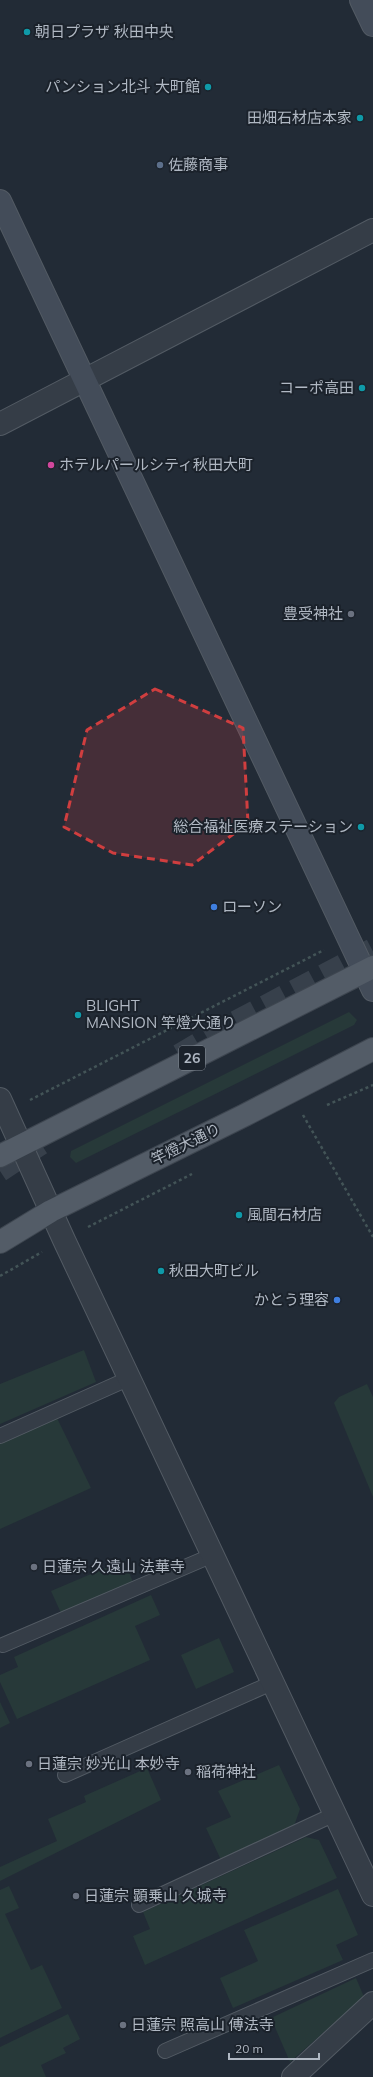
<svg xmlns="http://www.w3.org/2000/svg" width="373" height="2077" viewBox="0 0 373 2077" font-family="Mulish,'Noto Sans JP',sans-serif">
	<style>
		.green { fill: #273939 }
		.lines { fill: none; stroke-linecap: round; stroke-linejoin: round }
		.highway-tunnel { stroke: #37404b; stroke-width: 22; stroke-dasharray: 22 11; stroke-linecap: butt }
		.lane-casing { stroke: #535b64; stroke-width: 16 }
		.street-casing { stroke: #535b64; stroke-width: 24 }
		.secondary-casing { stroke: #535b64; stroke-width: 24 }
		.primary-casing { stroke: #3e4650; stroke-width: 24 }
		.path { stroke: #435457; stroke-width: 2.5; stroke-dasharray: 3 3; stroke-linecap: butt }
		.lane { stroke: #353d47; stroke-width: 14 }
		.street { stroke: #353d47; stroke-width: 22 }
		.secondary { stroke: #434c59; stroke-width: 22 }
		.primary { stroke: #535c67; stroke-width: 22 }
		.marked { fill: #d03e3f; fill-opacity: 0.2; stroke: #d03e3f; stroke-width: 3; stroke-dasharray: 8 5; stroke-linejoin: round }
		.culture-dot { fill: #0f9aa8; stroke: #1b222b; stroke-width: 1.5 }
		.service-dot { fill: #5c6f8a; stroke: #1b222b; stroke-width: 1.5 }
		.hotel-dot { fill: #d1479c; stroke: #1b222b; stroke-width: 1.5 }
		.worship-dot { fill: #6b7280; stroke: #1b222b; stroke-width: 1.5 }
		.shop-dot { fill: #3f7fe0; stroke: #1b222b; stroke-width: 1.5 }
		.labels { text-anchor: middle; stroke-width: 4; stroke-linejoin: round; paint-order: stroke }
		.shield { fill: #1b222b; stroke: #838b95; stroke-width: 1 }
		.shield-label { font-size: 14px; font-weight: bold; fill: #b0b8c3 }
		.poi-label { font-size: 15px; fill: #b0b8c3; stroke: #1b222b; text-anchor: start }
		.street-label { font-size: 15px; fill: #b0b8c3; stroke: #1b222b }
	</style>
	<rect width="100%" height="100%" fill="#222b36"/>
	<g class="green">
		<polygon points="349,1012 357,1020 354,1025 76,1163 70,1157 71,1151"/>
		<polygon points="84,1350 96,1382 0,1424 0,1384"/>
		<polygon points="367,1384 373,1397 373,1497 334,1403 339,1397"/>
		<polygon points="57,1418 91,1488 0,1529 0,1443"/>
		<polygon points="124,1560 133,1582 61,1613 51,1591"/>
		<polygon points="151,1595 160,1615 135,1626 150,1660 17,1719 0,1682 0,1675 18,1667 14,1657"/>
		<polygon points="219,1638 234,1672 196,1689 181,1655"/>
		<polygon points="0,1702 10,1723 0,1728"/>
		<polygon points="279,1765 300,1809 294,1826 221,1860 206,1828 231,1817 218,1791"/>
		<polygon points="147,1768 161,1800 0,1881 0,1867 57,1841 48,1819 86,1802 84,1796"/>
		<polygon points="306,1837 319,1840 337,1878 145,1965 133,1936 150,1929 143,1912"/>
		<polygon points="9,1886 19,1908 5,1914 31,1970 42,1965 62,2008 0,2038 0,1890"/>
		<polygon points="338,1889 358,1935 336,1945 343,1960 233,2008 220,1978 258,1961 244,1930"/>
		<polygon points="356,1978 364,1997 290,2062 271,2018"/>
		<polygon points="68,2014 80,2039 63,2048 66,2053 41,2065 46,2077 0,2077 0,2047"/>
	</g>
	<g class="lines">
		<g class="highway-tunnel">
			<polyline points="179,1055 235,1022 373,949"/>
			<polyline points="0,1171 41,1144"/>
		</g>
		<g class="lane-casing">
			<g id="lane">
				<polyline points="0,1436 130,1378"/>
				<polyline points="3,1645 213,1555"/>
				<polyline points="65,1775 274,1682"/>
				<polyline points="139,1905 335,1814"/>
				<polyline points="165,2051 373,1960"/>
			</g>
		</g>
		<g class="street-casing">
			<g id="street">
				<polyline points="0,424 373,230"/>
				<polyline points="0,1099 64,1240 373,1895"/>
				<polyline points="293,2077 373,2003"/>
			</g>
		</g>
		<g class="secondary-casing">
			<g id="secondary">
				<polyline points="361,0 373,25"/>
				<polyline points="0,201 373,990"/>
			</g>
		</g>
		<g class="primary-casing">
			<g id="primary">
				<polyline points="0,1156 373,967"/>
				<polyline points="0,1242 51,1211 245,1115 373,1049"/>
			</g>
		</g>
		<g class="path">
			<polyline points="30,1100 324,950"/>
			<polyline points="327,1105 373,1085"/>
			<polyline points="303,1115 373,1237"/>
			<polyline points="88,1227 192,1174"/>
			<polyline points="0,1276 42,1252"/>
		</g>
		<use href="#lane" class="lane"/>
		<use href="#street" class="street"/>
		<use href="#secondary" class="secondary"/>
		<use href="#primary" class="primary"/>
	</g>
	<path class="marked" d="M 155,689 L 243,728 L 248,823 L 192,865 L 113,853 L 64,827 L 87,730 Z"/>
	<g class="culture-dot">
		<circle cx="27" cy="32" r="4"/>
		<circle cx="208" cy="87" r="4"/>
		<circle cx="360" cy="118" r="4"/>
		<circle cx="362" cy="388" r="4"/>
		<circle cx="361" cy="827" r="4"/>
		<circle cx="78" cy="1015" r="4"/>
		<circle cx="239" cy="1215" r="4"/>
		<circle cx="161" cy="1271" r="4"/>
	</g>
	<circle class="service-dot" cx="160" cy="165" r="4"/>
	<circle class="hotel-dot" cx="51" cy="465" r="4"/>
	<g class="worship-dot">
		<circle cx="351" cy="614" r="4"/>
		<circle cx="34" cy="1567" r="4"/>
		<circle cx="29" cy="1764" r="4"/>
		<circle cx="188" cy="1772" r="4"/>
		<circle cx="76" cy="1896" r="4"/>
		<circle cx="123" cy="2025" r="4"/>
	</g>
	<g class="shop-dot">
		<circle cx="214" cy="907" r="4"/>
		<circle cx="337" cy="1300" r="4"/>
	</g>
	<g class="labels">
		<rect class="shield" x="179" y="1046" width="26" height="24" rx="3"/>
		<g class="shield-label">
			<text x="192" y="1063">26</text>
		</g>
		<g class="poi-label">
			<text x="35" y="37">朝日プラザ 秋田中央</text>
			<text x="200" y="92" text-anchor="end">パンション北斗 大町館</text>
			<text x="352" y="123" text-anchor="end">田畑石材店本家</text>
			<text x="168" y="170">佐藤商事</text>
			<text x="354" y="393" text-anchor="end">コーポ高田</text>
			<text x="59" y="470">ホテルパールシティ秋田大町</text>
			<text x="343" y="619" text-anchor="end">豊受神社</text>
			<text x="353" y="832" text-anchor="end">総合福祉医療ステーション</text>
			<text x="222" y="912">ローソン</text>
			<text x="86" y="1011">BLIGHT<tspan x="86" dy="17">MANSION 竿燈大通り</tspan></text>
			<text x="247" y="1220">風間石材店</text>
			<text x="169" y="1276">秋田大町ビル</text>
			<text x="329" y="1305" text-anchor="end">かとう理容</text>
			<text x="42" y="1572">日蓮宗 久遠山 法華寺</text>
			<text x="37" y="1769">日蓮宗 妙光山 本妙寺</text>
			<text x="196" y="1777">稲荷神社</text>
			<text x="84" y="1901">日蓮宗 顕乗山 久城寺</text>
			<text x="131" y="2030">日蓮宗 照高山 傅法寺</text>
		</g>
		<g class="street-label">
			<text transform="translate(186 1144) rotate(-26)" y="5">竿燈大通り</text>
		</g>
	</g>
	<path d="M229 2053v6h90v-6" fill="none" stroke="#b0b8c3" stroke-width="2"/>
	<text x="235" y="2053" font-size="12" fill="#b0b8c3" stroke="#1b222b" stroke-width="3" paint-order="stroke">20 m</text>
</svg>
